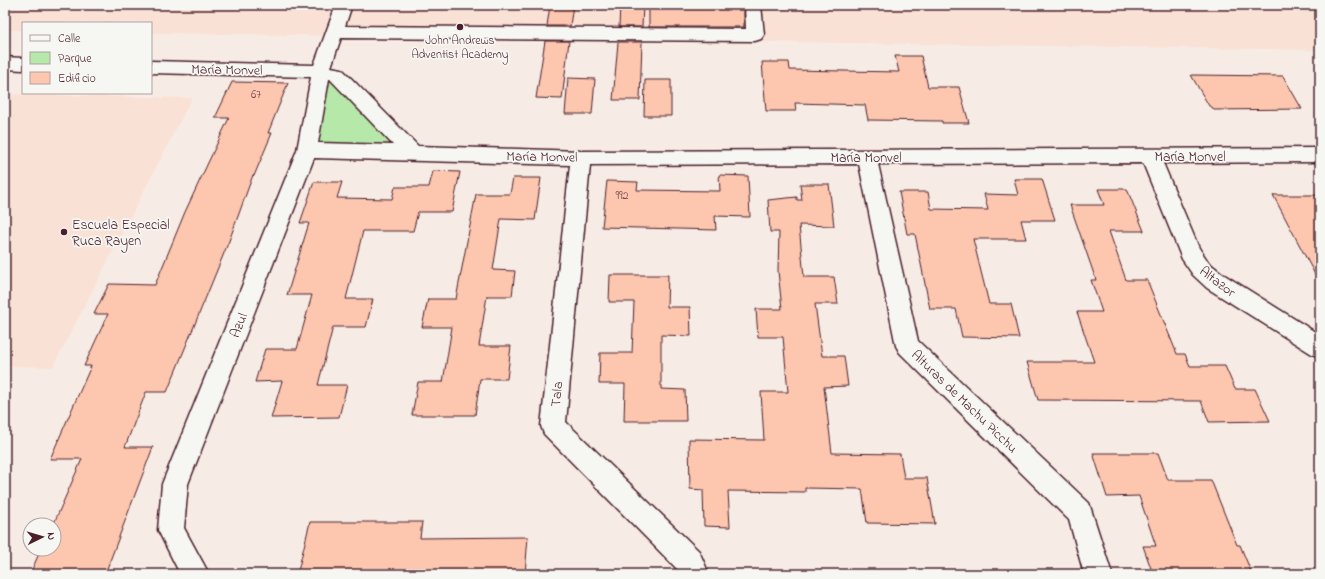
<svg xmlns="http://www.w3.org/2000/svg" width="1325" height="579" viewBox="0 0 1325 579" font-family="'Indie Flower',sans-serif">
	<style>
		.built { fill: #f9e1d5 }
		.green { fill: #b5e8a9; stroke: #80846a }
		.building { fill: #fdc6af; stroke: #4a1f2b }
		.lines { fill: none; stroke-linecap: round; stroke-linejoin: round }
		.minor-casing { stroke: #4a1f2b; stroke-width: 3 }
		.minor { fill: #f6f6f2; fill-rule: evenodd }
		.poi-dot { fill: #4a1f2b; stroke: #f6f6f2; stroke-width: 1.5 }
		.labels { text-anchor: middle; stroke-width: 3.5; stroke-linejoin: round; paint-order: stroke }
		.far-poi-label { font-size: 12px; fill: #4a1f2b; stroke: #f6f6f2 }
		.number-label { font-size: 12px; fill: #77494c }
		.street-label { font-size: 14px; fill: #4a1f2b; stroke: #f6f6f2 }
		.poi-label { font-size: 14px; fill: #4a1f2b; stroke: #f6f6f2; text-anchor: start }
	</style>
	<rect width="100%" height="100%" fill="#f7ece5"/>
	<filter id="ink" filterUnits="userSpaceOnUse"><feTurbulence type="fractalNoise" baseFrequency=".025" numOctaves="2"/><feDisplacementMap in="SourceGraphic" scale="8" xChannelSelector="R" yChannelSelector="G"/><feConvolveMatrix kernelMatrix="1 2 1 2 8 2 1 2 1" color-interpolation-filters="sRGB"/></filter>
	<g filter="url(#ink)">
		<g class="built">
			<polygon points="5,5 1320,5 1320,50 151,33 151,23 23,23 23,30 5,30"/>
			<polygon points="5,94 192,98 53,367 5,366"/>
		</g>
		<polygon class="green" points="325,77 337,83 397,146 318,144"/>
		<g class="building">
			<polygon points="550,5 573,5 570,26 547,26"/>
			<polygon points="620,5 643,5 642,27 619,27"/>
			<rect x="649" y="5" width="95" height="22"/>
			<polygon points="545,41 569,41 562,99 536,98"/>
			<polygon points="618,42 642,42 640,100 613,100"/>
			<polygon points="895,56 921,56 928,87 959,87 969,123 942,123 942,121 868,120 865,105 795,103 796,111 766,111 762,62 789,62 790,70 899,72"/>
			<polygon points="1191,75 1283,76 1302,109 1214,110 1212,107 1209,106"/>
			<polygon points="568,78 595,79 592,114 565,114"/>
			<polygon points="645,80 671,80 671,116 644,116"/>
			<polygon points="232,82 288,83 268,133 272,133 254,176 253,175 229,241 167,392 146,392 125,447 153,447 105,574 30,574 41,549 54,549 54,523 82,459 50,459 91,366 84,366 108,314 94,314 109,284 155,285 185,212 229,118 215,118"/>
			<polygon points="433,171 460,172 452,212 418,212 413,231 363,231 346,299 373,299 366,327 333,327 318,385 347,385 339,417 271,418 282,381 255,382 265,349 297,349 312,295 287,295 309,223 300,223 314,182 342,182 337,198 392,199 395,187 429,187"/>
			<polygon points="719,175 748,176 750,217 715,216 716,230 602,227 607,181 638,182 637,190 720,191"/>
			<polygon points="513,178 541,178 535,220 501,219 493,270 515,271 512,296 487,296 479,346 511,346 507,379 480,379 475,415 412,415 418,382 443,382 452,327 422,327 428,299 456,299 476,194 510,194"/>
			<polygon points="1014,179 1042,179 1055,220 1021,220 1026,239 973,239 989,304 1011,304 1019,338 962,337 956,309 930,309 915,234 907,234 899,192 928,192 931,209 988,210 984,194 1018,195"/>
			<polygon points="800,184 829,184 834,226 799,225 804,277 834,277 838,304 815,304 822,356 844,356 848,386 824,387 832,453 900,454 904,478 927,478 935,524 867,523 862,489 805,488 805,492 728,491 730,527 704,526 703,490 690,489 689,439 764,440 761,392 788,392 783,337 758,337 756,309 782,309 778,271 779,232 770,232 768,200 797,197 797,200 802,200"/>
			<polygon points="1098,189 1127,189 1144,231 1109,231 1126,280 1147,280 1177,354 1185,354 1190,366 1225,366 1235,389 1255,389 1270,421 1209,422 1201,401 1038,400 1027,362 1094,362 1077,312 1102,312 1091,280 1096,280 1070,205 1104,205"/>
			<polygon points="1273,195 1320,195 1320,284"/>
			<polygon points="610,275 668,275 667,307 690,307 691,336 661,335 661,389 685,390 686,421 624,421 625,384 599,384 600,353 632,353 634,302 609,302"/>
			<polygon points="1093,453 1158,453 1168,480 1211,480 1237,545 1240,545 1252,574 1153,574 1143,546 1156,546 1139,496 1107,497"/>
			<polygon points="310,522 422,522 420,538 528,537 525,574 312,574 312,572 298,571"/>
		</g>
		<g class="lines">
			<g class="minor-casing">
				<g id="minor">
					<path d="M 336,5 L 352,5 L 345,26 L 746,29 L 745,5 L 761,5 L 764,35 L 761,39 L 755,41 L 341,38 L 331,67 L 342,69 L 418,146 L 581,151 L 1320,148 L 1320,162 L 1163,163 L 1199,248 L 1209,263 L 1223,274 L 1320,335 L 1320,357 L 1312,354 L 1207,288 L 1193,275 L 1182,259 L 1143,163 L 878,164 L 918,341 L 1089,503 L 1112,574 L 1084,574 L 1069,520 L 900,353 L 896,346 L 859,164 L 590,165 L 566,422 L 699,551 L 709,574 L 681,574 L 679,571 L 544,434 L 541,426 L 570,165 L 314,158 L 188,484 L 184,528 L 209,574 L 180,574 L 158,530 L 162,484 L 297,150 L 311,77 L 151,73 L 151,61 L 314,65 ZM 329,79 L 330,79 L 393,145 L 318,143 Z"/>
					<polygon points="5,57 23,58 23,70 5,69"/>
				</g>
			</g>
			<use href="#minor" class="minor"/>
		</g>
	</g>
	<g class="poi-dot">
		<circle cx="460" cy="27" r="4"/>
		<circle cx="64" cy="232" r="4"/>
	</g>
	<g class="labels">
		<g class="far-poi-label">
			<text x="460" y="44">John Andrews<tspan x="460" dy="14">Adventist Academy</tspan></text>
		</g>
		<g class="number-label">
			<text x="256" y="98">67</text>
			<text x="622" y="199">992</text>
		</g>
		<g class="street-label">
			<text transform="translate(227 69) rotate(1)" y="5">María Monvel</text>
			<text transform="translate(542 156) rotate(1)" y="5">María Monvel</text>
			<text x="1190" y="161">María Monvel</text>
			<text x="866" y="162">María Monvel</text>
			<text transform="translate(1218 281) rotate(37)" y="5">Altazor</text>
			<text transform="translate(238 325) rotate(-68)" y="5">Azul</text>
			<text transform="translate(556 394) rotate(-84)" y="5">Tala</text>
			<text transform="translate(965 401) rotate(44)" y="5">Alturas de Machu Picchu</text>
		</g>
		<g class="poi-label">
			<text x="72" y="229">Escuela Especial<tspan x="72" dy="16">Ruca Rayen</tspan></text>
		</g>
	</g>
	<rect width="1325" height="579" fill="none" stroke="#f6f6f2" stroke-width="20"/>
	<rect x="10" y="10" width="1305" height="559" fill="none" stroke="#4a1f2b" stroke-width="1.5" filter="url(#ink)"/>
	<rect x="22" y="22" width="130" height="72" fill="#f6f6f2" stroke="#b1a0a2"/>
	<rect x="30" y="35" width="20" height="6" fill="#f6f6f2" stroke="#b1a0a2"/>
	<text x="58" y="42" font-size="12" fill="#4a1f2b">Calle</text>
	<rect x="30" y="52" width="20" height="12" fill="#b5e8a9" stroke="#b1a0a2"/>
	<text x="58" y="62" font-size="12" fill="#4a1f2b">Parque</text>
	<rect x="30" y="72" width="20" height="12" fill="#fdc6af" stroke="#b1a0a2"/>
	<text x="58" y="82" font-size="12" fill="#4a1f2b">Edificio</text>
	<g transform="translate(42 537) rotate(85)"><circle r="19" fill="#f6f6f2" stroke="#b1a0a2"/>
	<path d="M0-3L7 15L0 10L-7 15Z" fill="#4a1f2b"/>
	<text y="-6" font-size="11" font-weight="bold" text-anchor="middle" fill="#4a1f2b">N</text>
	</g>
</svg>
